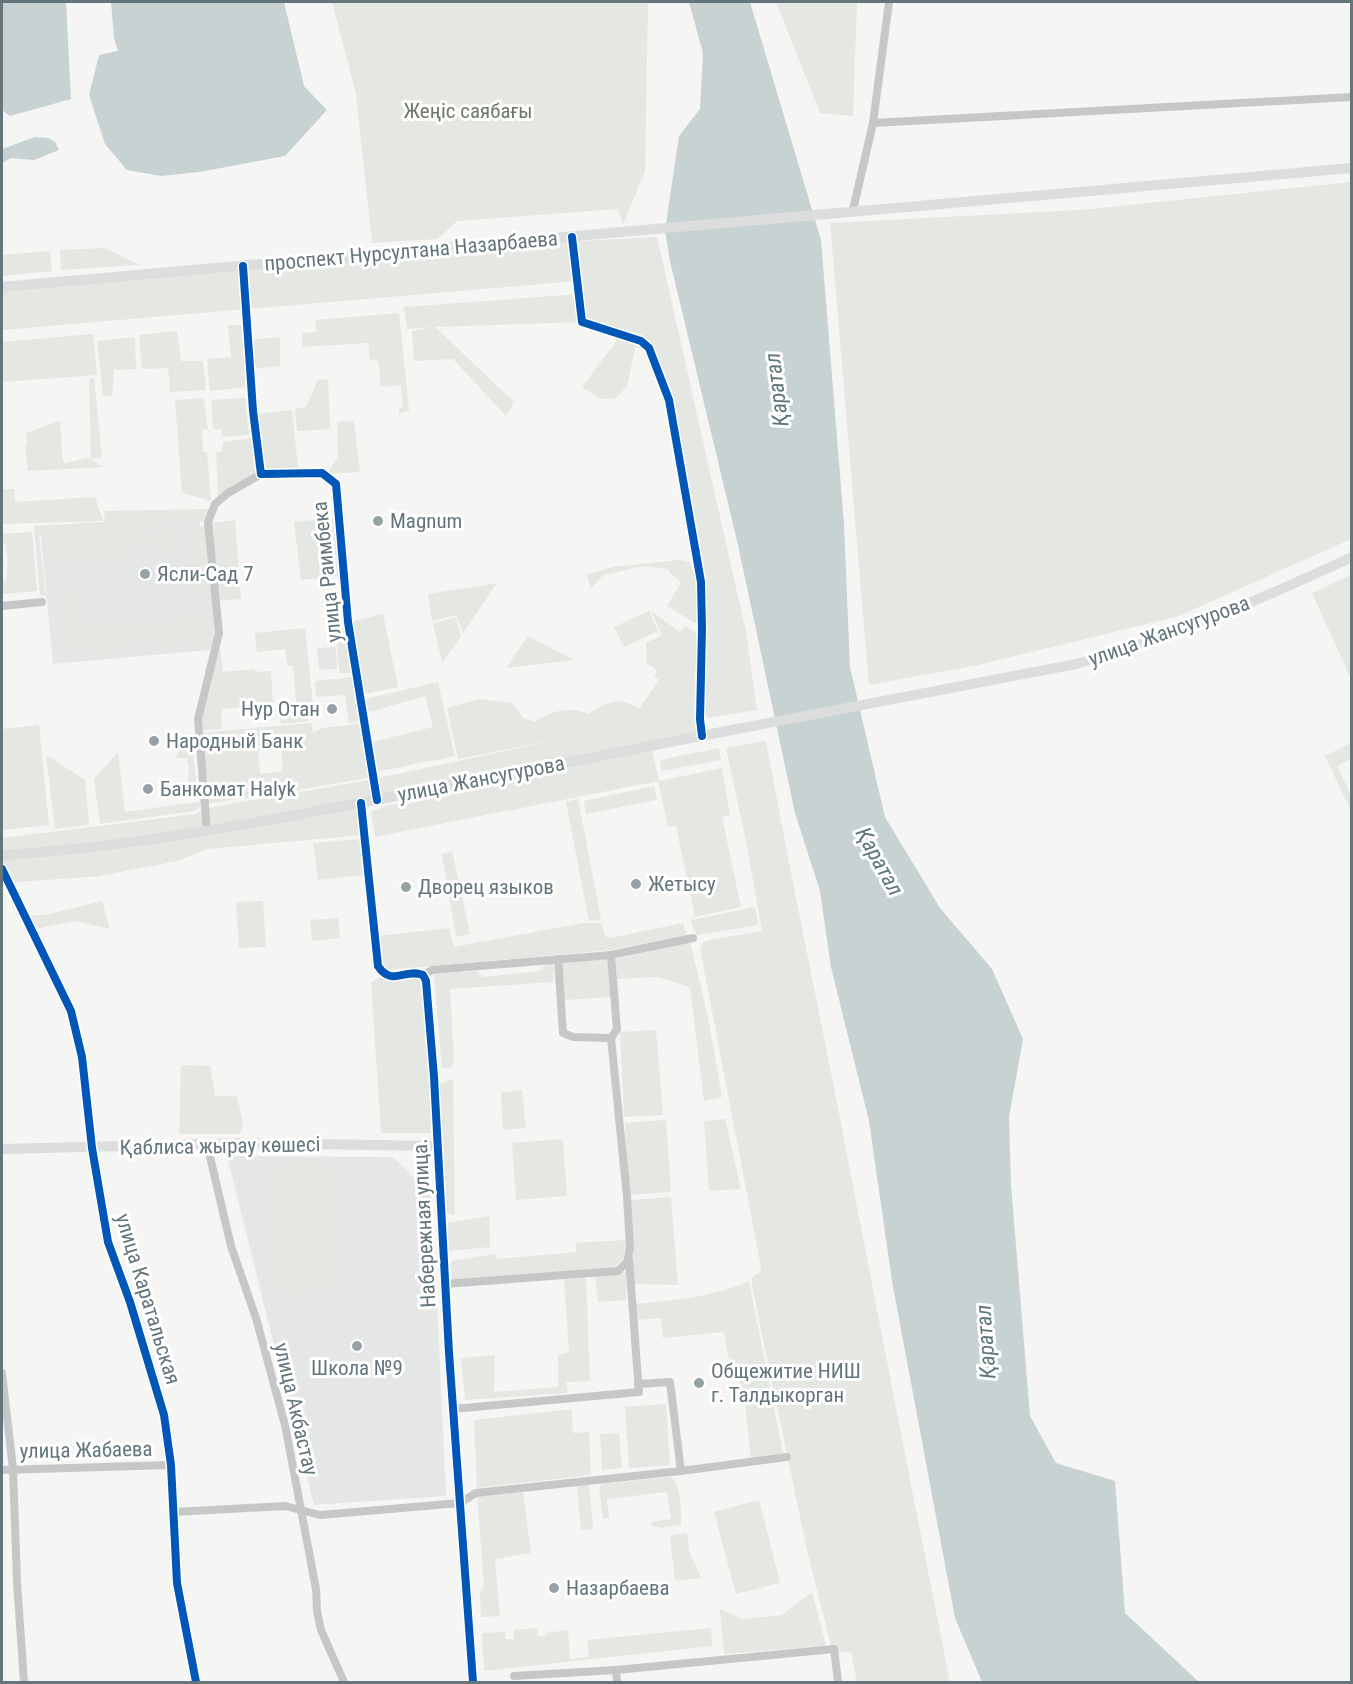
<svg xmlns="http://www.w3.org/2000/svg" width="1353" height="1684" viewBox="0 0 1353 1684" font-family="'Roboto Condensed',sans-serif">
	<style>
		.built { fill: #e5e7e6 }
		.green { fill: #e4e7e2; fill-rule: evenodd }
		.water { fill: #c8d2d2 }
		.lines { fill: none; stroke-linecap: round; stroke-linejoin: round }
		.street { stroke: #c6c8c8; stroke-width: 8 }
		.secondary { stroke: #dcdddd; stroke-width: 10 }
		.cycleway-casing { stroke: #fff; stroke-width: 11 }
		.cycleway { stroke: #0057b8; stroke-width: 8 }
		.poi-dot { fill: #97a2a6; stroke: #fff; stroke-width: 2 }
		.labels { text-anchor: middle; stroke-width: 6; stroke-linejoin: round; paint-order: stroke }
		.park-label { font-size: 21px; fill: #6e7a66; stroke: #fff }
		.street-label { font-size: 21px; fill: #64767c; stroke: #fff }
		.poi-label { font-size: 21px; fill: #64767c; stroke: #fff; text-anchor: start }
		.water-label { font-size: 22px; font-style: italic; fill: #5e7677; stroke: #fff }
	</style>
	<rect width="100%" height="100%" fill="#f5f5f4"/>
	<g class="built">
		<polygon points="199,514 210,650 53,664 40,528"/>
		<polygon points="336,647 337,669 319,670 317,648"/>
		<polygon points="227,1156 393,1157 432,1195 446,1496 314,1505"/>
	</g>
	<g class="green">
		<polygon points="332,2 648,2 645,171 623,225 618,209 457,221 437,239 372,243 356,94"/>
		<polygon points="776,2 857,2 853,116 820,113"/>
		<polygon points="1351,182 1351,539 1179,616 978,665 869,685 830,223 1080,210"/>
		<polygon points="572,237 581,241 657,237 746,632 757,710 700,719 701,596 666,393 645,345 582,322 435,327 514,402 506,416 453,359 414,361 412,331 432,327 407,329 404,307 579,294 577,281 2,330 2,287"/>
		<polygon points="105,248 139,265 61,270 60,250"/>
		<polygon points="50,251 52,271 2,276 2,255"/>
		<polygon points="399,313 409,411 399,413 399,409 403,406 401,385 381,387 378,361 370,359 368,343 302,347 302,333 316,332 315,320"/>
		<polygon points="228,325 241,325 248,387 210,391 207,359 231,357"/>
		<polygon points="177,331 181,361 203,361 206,390 170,392 168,368 142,369 139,335"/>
		<polygon points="93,334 97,375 2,382 2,342"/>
		<polygon points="135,337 136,369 114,370 112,396 103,396 97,341"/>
		<polygon points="280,337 280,366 251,369 248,340"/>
		<polygon points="618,339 636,344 627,386 616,398 601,399 582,387"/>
		<polygon points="94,378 102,457 91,459 89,379"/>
		<polygon points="328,379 330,429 297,431 295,409 306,407 318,380"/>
		<polygon points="204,398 208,429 202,430 203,452 207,452 211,501 182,493 175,400"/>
		<polygon points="245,398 249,435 222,437 221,429 213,429 211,400"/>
		<polygon points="292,410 298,467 263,471 257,414"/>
		<path d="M 60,421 C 62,435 60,450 64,463 L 89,458 L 103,467 L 28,471 L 25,445 L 27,445 L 26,433 Z"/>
		<polygon points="354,421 360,472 327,474 338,457 337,422"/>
		<polygon points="254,438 258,472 218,496 216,453 222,451 223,442"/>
		<polygon points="2,489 14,489 15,502 95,497 103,521 2,524"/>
		<polygon points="210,509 202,522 178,518 163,521 140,531 140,542 127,543 129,558 54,563 54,536 39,537 46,596 40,595 34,526 105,522 104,511"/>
		<polygon points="333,518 339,576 301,580 294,522"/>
		<polygon points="235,520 241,599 219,601 212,523"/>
		<polygon points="167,525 177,525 180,553 159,554 158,541 144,541 144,535"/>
		<polygon points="205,526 215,620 213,648 189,649 187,639 174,638 176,652 167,654 163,641 151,641 153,655 145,653 143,641 129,641 131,657 123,656 120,645 107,644 109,658 98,660 95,645 83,645 84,661 72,659 64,636 58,594 85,592 89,628 200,616 192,527"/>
		<polygon points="32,532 37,591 2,594 2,582 6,581 8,561 5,543 2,543 2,534"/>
		<polygon points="679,560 689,562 696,576 697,624 667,606 681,583 667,569 645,566 603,575 591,589 587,575 612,567"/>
		<polygon points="1351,575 1351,679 1312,593"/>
		<polygon points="497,583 463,633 456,615 432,621 428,594"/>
		<polygon points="649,611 658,631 624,647 614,627"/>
		<path d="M 651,611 L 680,632 L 685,626 L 698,634 L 694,711 L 700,733 L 195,830 L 2,853 L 2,838 L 196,814 L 202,809 L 369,780 L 575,736 L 458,759 L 447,708 L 479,699 L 512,703 L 523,718 L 534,722 C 553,711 568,705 589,714 C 605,701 621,696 639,709 L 659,680 L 654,676 L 657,670 L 647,663 L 646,643 L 662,635 Z"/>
		<polygon points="383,614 398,687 360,695 348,622"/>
		<polygon points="455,617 461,636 442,663 433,624"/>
		<polygon points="345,625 352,673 339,673 336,626"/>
		<polygon points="305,628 313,704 308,721 281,724 279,713 297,712 293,666 288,666 285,649 257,652 255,633"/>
		<polygon points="528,636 574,660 506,668"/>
		<polygon points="219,641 223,672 255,669 255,672 271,671 273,705 221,709 222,729 202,730 203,711"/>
		<polygon points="354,677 362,721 349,723 345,695 316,697 315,681"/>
		<polygon points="438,682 455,756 375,772 373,742 433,727 425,696 369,712 365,699"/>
		<path d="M 311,723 L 313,733 L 322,728 L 365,723 L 373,777 L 275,794 L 204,804 L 194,811 L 100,824 L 94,779 L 118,752 L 125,812 L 204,801 L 199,733 ZM 281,748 L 283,771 L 260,774 L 258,751 Z"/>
		<polygon points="39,725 49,825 2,830 2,729"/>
		<polygon points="191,732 196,781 188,782 189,768 187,758 175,758"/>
		<path d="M 766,741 C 793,889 825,1037 853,1186 C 885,1351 917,1517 950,1682 L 857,1682 L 851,1652 L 833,1653 L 807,1550 L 757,1311 L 751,1278 L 761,1271 L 760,1262 L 700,948 L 705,941 L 762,931 L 747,846 L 726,748 Z"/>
		<polygon points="1351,743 1351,759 1337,766 1351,795 1351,811 1325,756"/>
		<polygon points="651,746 659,781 722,768 730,815 722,817 741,907 695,917 676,826 668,827 658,781 375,837 371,811 474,780"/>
		<polygon points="719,748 721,760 662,771 660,760"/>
		<polygon points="46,755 85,780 89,825 55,829"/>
		<polygon points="654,786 657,800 586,814 584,801"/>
		<polygon points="578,799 601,919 589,921 566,802"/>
		<polygon points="361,803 364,835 207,849 177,861 105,875 102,874 102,876 2,883 2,855 96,848 99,858 98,850"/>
		<polygon points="360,839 363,875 318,880 313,843"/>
		<polygon points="452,851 470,934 456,937 442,854"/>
		<polygon points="102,901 110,929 75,921 35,929 28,915 45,915"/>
		<polygon points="263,901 266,947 239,948 236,902"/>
		<polygon points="755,907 758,925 696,935 691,920"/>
		<polygon points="338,918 340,938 312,941 310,920"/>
		<polygon points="583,923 601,923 606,937 611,938 683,923 687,936 611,950 386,970 380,960 378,936 449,928 454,947"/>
		<polygon points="690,942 708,1017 722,1097 704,1101 690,987 657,977 617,979 616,959"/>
		<polygon points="608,959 611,997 564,1000 561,963"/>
		<polygon points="547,962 552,963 554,969 553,982 450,989 454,1060 451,1067 442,1069 434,974 476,971 483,977 540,971"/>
		<polygon points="384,974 423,975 430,1030 431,1133 381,1133 371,983"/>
		<polygon points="656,1030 663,1115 624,1117 620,1032"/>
		<polygon points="181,1065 210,1066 215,1096 237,1096 243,1124 240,1134 179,1134"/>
		<polygon points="453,1079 455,1215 446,1214 438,1084"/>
		<polygon points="522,1090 526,1128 503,1130 501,1093"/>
		<polygon points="725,1119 741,1189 709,1191 704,1121"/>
		<polygon points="666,1120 671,1192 629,1195 625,1123"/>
		<polygon points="563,1139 567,1196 516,1200 512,1143"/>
		<polygon points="283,1161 327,1161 332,1169 335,1285 328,1291 288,1294 274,1289 272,1168"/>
		<polygon points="671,1197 678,1285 634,1284 631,1200"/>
		<polygon points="489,1216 490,1247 449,1251 447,1223"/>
		<polygon points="627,1240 623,1258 615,1268 452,1281 451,1261 495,1254 497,1259 577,1252 575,1243"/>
		<polygon points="626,1272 626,1300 598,1302 595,1275"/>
		<polygon points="586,1278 590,1381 566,1382 568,1393 465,1400 461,1358 495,1355 494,1392 558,1387 558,1355 569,1352 564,1279"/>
		<path d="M 749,1281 L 783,1453 L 751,1460 L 744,1392 L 730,1365 L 724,1332 L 663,1338 L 661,1318 L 638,1320 L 635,1304 C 674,1300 714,1297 749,1281 Z"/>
		<polygon points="666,1404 670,1465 629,1468 625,1407"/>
		<polygon points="572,1409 573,1433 589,1432 591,1475 477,1488 474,1420"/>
		<polygon points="619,1433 622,1468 602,1470 600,1434"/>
		<path d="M 671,1477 C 682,1486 681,1512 681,1525 L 660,1528 L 652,1526 L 650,1522 L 671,1519 L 667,1492 L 607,1499 L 609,1518 L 603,1519 L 599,1488 L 602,1484 Z"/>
		<polygon points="589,1485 593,1529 581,1530 577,1486"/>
		<polygon points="523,1492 531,1553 495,1559 500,1616 481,1617 480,1592 484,1584 477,1496"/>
		<polygon points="759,1500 780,1583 736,1594 714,1512"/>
		<polygon points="687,1533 689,1551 701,1578 675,1581 670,1536"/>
		<polygon points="812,1592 826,1646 724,1654 720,1609 742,1619 782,1615"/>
		<polygon points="537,1628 538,1637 546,1636 546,1633 568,1630 570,1659 589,1657 587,1640 711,1628 712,1646 484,1671 482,1633 505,1632 506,1639 514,1639 514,1630"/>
	</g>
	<g class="water">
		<polygon points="2,2 66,2 71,99 10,116 2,110"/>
		<polygon points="111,2 284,2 304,86 327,110 285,156 199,172 161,176 127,170 105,144 89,95 99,55 118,51 114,38"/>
		<polygon points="689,2 750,2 821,240 844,524 850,667 885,817 940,908 992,969 1023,1039 1009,1117 1011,1185 1030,1416 1056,1463 1115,1481 1125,1613 1199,1682 982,1682 955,1618 892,1281 869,1121 831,967 820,891 795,813 738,545 670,261 665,230 679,136 700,109 703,53"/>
		<polygon points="35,137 48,138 55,142 59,150 34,160 11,158 2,163 2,149"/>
	</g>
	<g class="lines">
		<g class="street">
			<polyline points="873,123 1352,97"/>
			<polyline points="853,210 873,123 889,2"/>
			<polyline points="572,237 582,322 641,341 649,348 669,400 701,582 702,629 700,719 702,736"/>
			<polyline points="243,266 253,411 261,474 322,473 336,484 348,622 377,800"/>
			<polyline points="2,606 42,602"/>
			<polyline points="207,831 198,719 219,633 208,522 215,504 228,493 261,474"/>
			<polyline points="2,869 71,1011 82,1057 92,1148"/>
			<polyline points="611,955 693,938"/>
			<polyline points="558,959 563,1033 573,1037 611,1038"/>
			<polyline points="423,975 432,970 611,955 617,1029 611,1038 627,1197 630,1248 627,1262 618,1271 445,1284"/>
			<polyline points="207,1144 231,1246 256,1318 285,1425 316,1589 317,1611 321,1630 344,1682"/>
			<polyline points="2,1373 13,1469 17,1582 24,1682"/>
			<polyline points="638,1384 670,1382 681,1471"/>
			<polyline points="453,1409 639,1392 629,1259"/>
			<polyline points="2,1470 171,1465"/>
			<polyline points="174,1512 285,1506 320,1515 460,1503 476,1493 681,1471 787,1457"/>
			<polyline points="514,1676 616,1670"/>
			<polyline points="617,1682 616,1670 834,1649 838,1682"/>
		</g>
		<g class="secondary">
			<path d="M 2,287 C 452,247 901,206 1352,168"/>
			<path d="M 361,803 L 378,966 C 392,987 404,968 423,975 L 426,981 L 434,1077 L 449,1353 L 473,1682"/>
			<path d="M 2,855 C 162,845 320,810 478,780 C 677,740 877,702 1076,664 C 1172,637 1262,599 1352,557"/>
			<polyline points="92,1148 108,1242 130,1302 164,1415 171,1465 177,1583 196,1682"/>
			<polyline points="2,1149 246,1143 438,1146"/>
		</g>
		<g class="cycleway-casing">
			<g id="cycleway">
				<polyline points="572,237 582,322 641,341 649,348 669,400 701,582 702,629 700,719 702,736"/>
				<polyline points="243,266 253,411 261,474 322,473 336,484 348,622 377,800"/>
				<path d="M 361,803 L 378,966 C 392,987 404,968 423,975 L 426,981 L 434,1077 L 449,1353 L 473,1682"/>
				<polyline points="2,869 71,1011 82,1057 92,1148 108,1242 130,1302 164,1415 171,1465 177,1583 196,1682"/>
			</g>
		</g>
		<use href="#cycleway" class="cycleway"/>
	</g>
	<g class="poi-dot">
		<circle cx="378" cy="521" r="6"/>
		<circle cx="145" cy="574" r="6"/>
		<circle cx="332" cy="709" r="6"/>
		<circle cx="154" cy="741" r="6"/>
		<circle cx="148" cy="789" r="6"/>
		<circle cx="636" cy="884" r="6"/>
		<circle cx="406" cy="887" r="6"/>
		<circle cx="357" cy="1346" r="6"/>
		<circle cx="699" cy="1383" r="6"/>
		<circle cx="554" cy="1588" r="6"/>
	</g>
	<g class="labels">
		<g class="park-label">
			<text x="468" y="118">Жеңіс саябағы</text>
		</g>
		<g class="street-label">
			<text transform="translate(411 251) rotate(-5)" y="7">проспект Нурсултана Назарбаева</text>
			<text transform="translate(327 572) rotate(-96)" y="7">улица Раимбека</text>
			<text transform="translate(1169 631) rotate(-20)" y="7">улица Жансугурова</text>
			<text transform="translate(481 779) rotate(-11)" y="7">улица Жансугурова</text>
			<text transform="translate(220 1146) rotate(-1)" y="7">Қаблиса жырау көшесі</text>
			<text transform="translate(424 1223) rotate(-93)" y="7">Набережная улица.</text>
			<text transform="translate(148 1299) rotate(73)" y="7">улица Каратальская</text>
			<text transform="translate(296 1409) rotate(77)" y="7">улица Акбастау</text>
			<text transform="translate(86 1450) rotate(-1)" y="7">улица Жабаева</text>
		</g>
		<g class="poi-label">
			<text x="390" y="528">Magnum</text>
			<text x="157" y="581">Ясли-Сад 7</text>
			<text x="320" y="716" text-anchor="end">Нур Отан</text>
			<text x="166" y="748">Народный Банк</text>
			<text x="160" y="796">Банкомат Halyk</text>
			<text x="648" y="891">Жетысу</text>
			<text x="418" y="894">Дворец языков</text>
			<text x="357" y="1375" text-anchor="middle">Школа №9</text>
			<text x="711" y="1378">Общежитие НИШ<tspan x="711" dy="24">г. Талдыкорган</tspan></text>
			<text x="566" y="1595">Назарбаева</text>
		</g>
		<g class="water-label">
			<text transform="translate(776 390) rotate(-97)" y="8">Қаратал</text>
			<text transform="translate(880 861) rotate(61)" y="8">Қаратал</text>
			<text transform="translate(985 1342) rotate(-94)" y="8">Қаратал</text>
		</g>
	</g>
	<rect width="1353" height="1684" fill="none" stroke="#64767c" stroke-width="6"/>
</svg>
